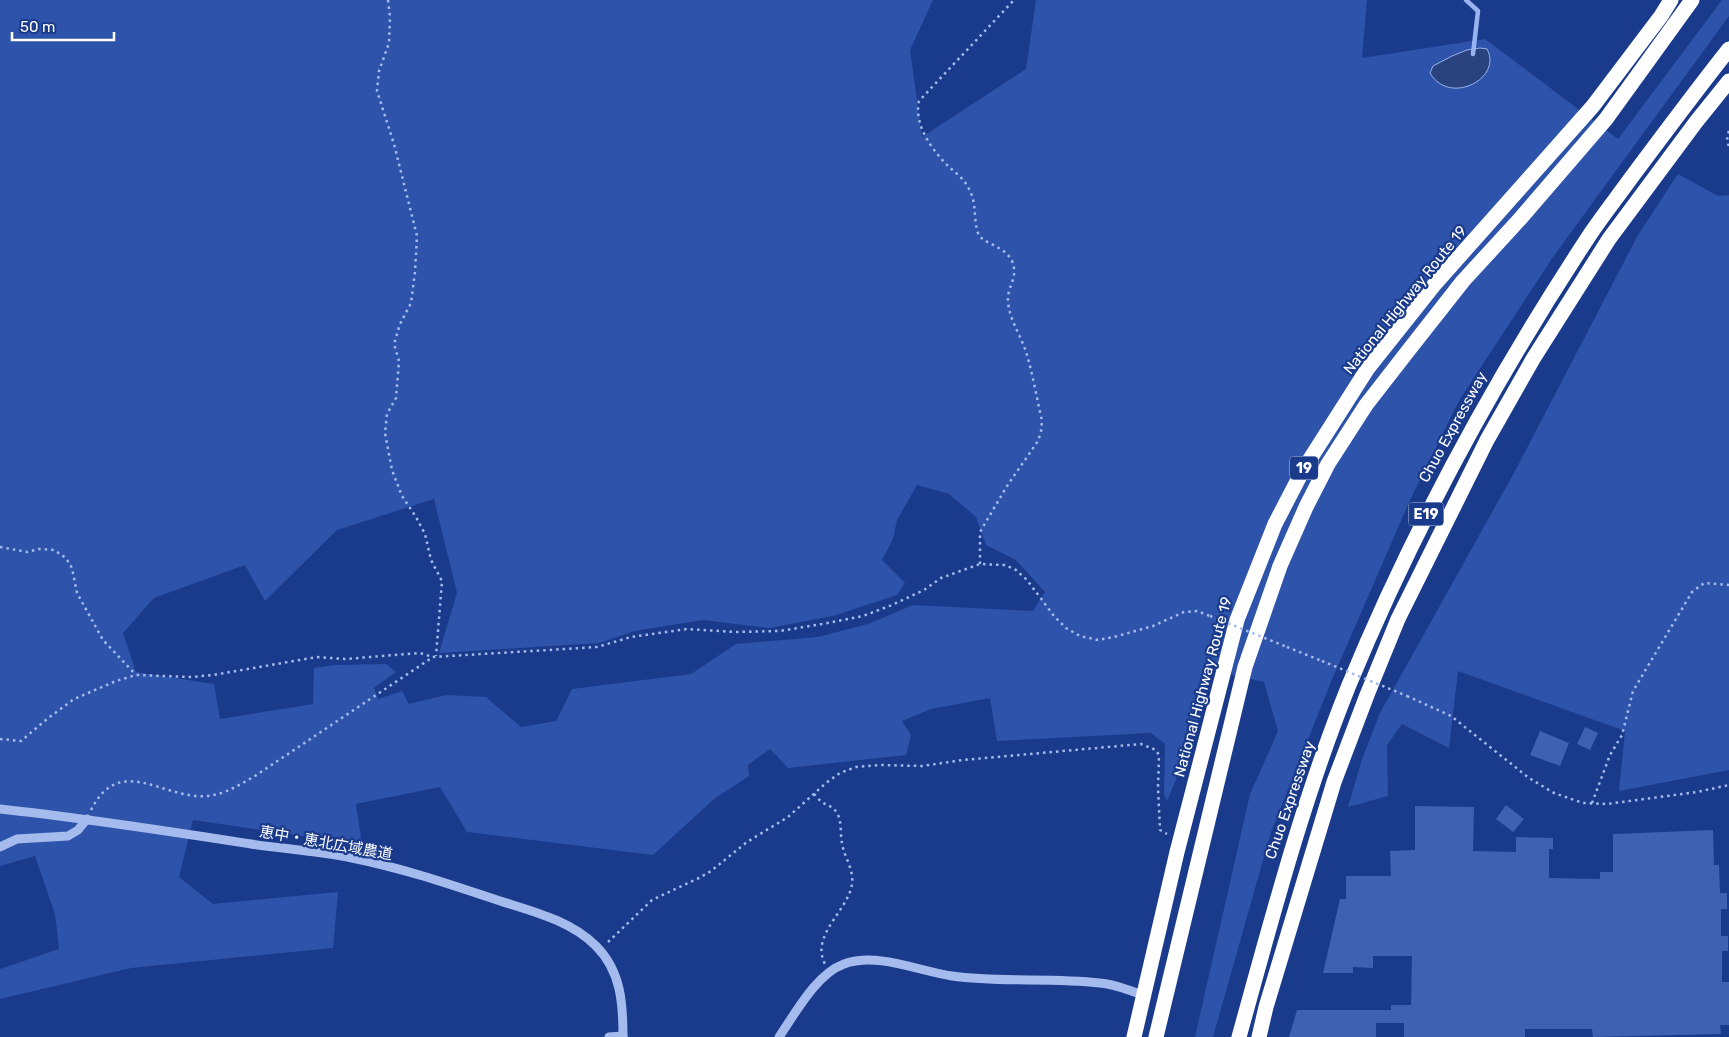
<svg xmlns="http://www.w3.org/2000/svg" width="1729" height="1037" viewBox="0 0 1729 1037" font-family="Rubik,'Noto Sans JP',sans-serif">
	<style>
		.green { fill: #2d53aa; fill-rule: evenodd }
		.water { fill: #2a437f; stroke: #97b3f0 }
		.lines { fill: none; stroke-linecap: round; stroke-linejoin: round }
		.stream { stroke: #97b3f0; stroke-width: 4.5 }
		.building { fill: #3e61b2 }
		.path { stroke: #a5bbed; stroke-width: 2.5; stroke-dasharray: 2.5 4; stroke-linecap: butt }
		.minor { stroke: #a5bbed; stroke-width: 9 }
		.highway { stroke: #fff; stroke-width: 15 }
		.path-bridge { stroke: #a5bbed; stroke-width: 2.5; stroke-dasharray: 2.5 4; stroke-linecap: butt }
		.labels { text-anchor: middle; stroke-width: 4.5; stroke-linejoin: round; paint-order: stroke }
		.shield { fill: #1a3a8b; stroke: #bac4dc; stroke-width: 1 }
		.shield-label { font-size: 14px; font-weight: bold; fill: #fff }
		.street-label { font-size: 15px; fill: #fff; stroke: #1a3a8b }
	</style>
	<rect width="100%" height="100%" fill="#1a3a8b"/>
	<g class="green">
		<path d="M 0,0 L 933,0 L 910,50 L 922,137 L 1026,69 L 1036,0 L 1367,0 L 1362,58 L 1485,39 L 1618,139 L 1722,0 L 1729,0 L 1729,16 L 1553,257 L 1460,399 L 1410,500 L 1331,682 L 1271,832 L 1213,1037 L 1195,1037 L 1250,794 L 1278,731 L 1264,682 L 1211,670 L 1192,742 L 1167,801 L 1164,794 L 1165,744 L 1151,733 L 997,741 L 990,698 L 931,709 L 902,721 L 911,735 L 906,755 L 788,768 L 770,749 L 748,765 L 749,776 L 714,799 L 653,855 L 467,832 L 440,787 L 356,804 L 362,845 L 193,820 L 179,877 L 213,904 L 338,892 L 333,948 L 131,968 L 0,999 L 0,969 L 59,949 L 55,914 L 35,856 L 0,866 ZM 917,485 L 949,494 L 976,517 L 986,545 L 1016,560 L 1045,592 L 1033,611 L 913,605 L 868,624 L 818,637 L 736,644 L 691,674 L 572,689 L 556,721 L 521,727 L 486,697 L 446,695 L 409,704 L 402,691 L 378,699 L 374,688 L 396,672 L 386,664 L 334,665 L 314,668 L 313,704 L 220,719 L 214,684 L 136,672 L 123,633 L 154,598 L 245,565 L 265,601 L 337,530 L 434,499 L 457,593 L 439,653 L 599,643 L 635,631 L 703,620 L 769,628 L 833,616 L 897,595 L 905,583 L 882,560 L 893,539 L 897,520 Z"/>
		<polygon points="1678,174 1718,196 1729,195 1729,770 1619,791 1625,731 1458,671 1449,748 1402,724 1387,745 1388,796 1348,807 1362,759 1380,713 1515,471 1638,235"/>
	</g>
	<path class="water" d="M 1480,48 L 1487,49 C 1503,79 1449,106 1430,73 L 1433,66 L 1452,56 L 1467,50 Z"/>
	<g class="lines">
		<polyline class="stream" points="1466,0 1478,11 1473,54"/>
	</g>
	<g class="building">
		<polygon points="1585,727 1598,733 1590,750 1577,744"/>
		<polygon points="1540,731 1569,743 1560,766 1530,755"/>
		<polygon points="1506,805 1524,819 1513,832 1496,819"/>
		<polygon points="1415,806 1474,807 1473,851 1516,852 1516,837 1553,838 1553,849 1549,849 1549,878 1600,879 1600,872 1613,872 1613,834 1713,830 1714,865 1719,865 1720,893 1727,893 1727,909 1721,909 1721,936 1728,936 1728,951 1722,951 1722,982 1729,982 1729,1025 1720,1025 1721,1034 1593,1037 1592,1029 1525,1029 1525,1037 1404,1037 1404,1023 1376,1023 1376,1037 1289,1037 1297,1010 1391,1010 1391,1005 1411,1005 1412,956 1373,956 1373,968 1353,967 1353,973 1323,973 1340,899 1346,899 1346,876 1391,876 1390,851 1415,850"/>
	</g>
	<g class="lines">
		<g class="path">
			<polyline points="388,0 390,17 389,43 379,71 377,91 394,144 417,236 415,272 411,303 400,324 394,344 399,361 396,398 387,414 385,433 392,470 402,496 416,517 425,534 431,560 442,581 436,656"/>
			<polyline points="1729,131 1727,137 1729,148"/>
			<polyline points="0,547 27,552 39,549 54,550 66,558 72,568 77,593 103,640 136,675"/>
			<path d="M 980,564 L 980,532 L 1007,486 L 1038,441 L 1041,432 L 1042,421 C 1037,399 1033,376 1027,355 C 1022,337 1009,320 1008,301 C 1007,286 1019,278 1012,261 C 1004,245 982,244 978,233 C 973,218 977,203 969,189 C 964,178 954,172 946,164 C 930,147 914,124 919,101 L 1014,0"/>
			<polyline points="1287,647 1322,661"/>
			<polyline points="1407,696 1451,716 1529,778 1554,793 1583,803 1607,804 1697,792 1729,785"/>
			<polyline points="0,739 21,741 47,719 74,699 116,681 136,675 192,677 213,675 317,657 345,659 420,653 433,657"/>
			<path d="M 814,794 C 816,796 819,800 822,802 C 827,806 833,806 837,813 C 842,821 840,834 842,843 C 844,857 854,869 852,884 C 848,911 810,935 825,964"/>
			<polyline points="1592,803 1610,755 1622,735 1633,691 1692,592 1704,583 1729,585"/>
			<path d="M 91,810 C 120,753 162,799 206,796 C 224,795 239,785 255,776 L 433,657 L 597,647 L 631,637 L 687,629 L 735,632 L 780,631 L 822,624 L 863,616 L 892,605 L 924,590 L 941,578 L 980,564 L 1005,565 L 1016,570 L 1027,580 L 1054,616 L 1066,628 L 1080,636 L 1098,640 L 1114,637 L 1153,626 L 1184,612 L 1197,611 L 1210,616"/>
			<polyline points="608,942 652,900 699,878 711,871 747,842 788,817 826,783 840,773 856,767 881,765 922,766 963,760 1141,744 1156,750 1159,755 1158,788 1160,830 1167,834"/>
		</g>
		<g class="minor">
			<path d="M 0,809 C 84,818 167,831 251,844 C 285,849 319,851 352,858 C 402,868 449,884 497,900 C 531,911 570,920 596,946 C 621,971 623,1003 623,1037"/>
			<polyline points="0,847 17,839 68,836 78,830 87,819"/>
			<polyline points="609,1037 623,1036"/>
			<path d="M 779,1037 C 795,1014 816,974 844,964 C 878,952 918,971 952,976 C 1001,983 1051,977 1100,983 C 1115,984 1130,991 1144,995"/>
		</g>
		<g class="highway">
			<polyline points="1134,1037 1177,852 1237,620 1275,524 1303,470 1368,368 1434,285 1593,106 1661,16 1671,0"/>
			<polyline points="1156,1037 1245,667 1280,566 1306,507 1328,464 1366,405 1408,351 1463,281 1519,220 1606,119 1692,0"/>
			<path d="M 1239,1037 C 1272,918 1303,799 1349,685 C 1415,525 1496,377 1591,233 C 1604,214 1618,196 1631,178 C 1663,135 1695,92 1729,49"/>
			<polyline points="1259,1037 1266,1007 1334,782 1367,695 1398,619 1487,440 1533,359 1609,239 1696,122 1729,81"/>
		</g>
		<g class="path-bridge">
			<polyline points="1210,616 1287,647"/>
			<polyline points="1322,661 1407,696"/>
		</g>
	</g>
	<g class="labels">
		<g class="shield">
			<rect x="1290" y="456.5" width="28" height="23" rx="4"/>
			<rect x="1408.5" y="502.5" width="35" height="23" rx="4"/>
		</g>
		<g class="shield-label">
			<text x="1304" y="473">19</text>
			<text x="1426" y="519">E19</text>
		</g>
		<g class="street-label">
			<text transform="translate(1405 300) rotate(-51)" y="5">National Highway Route 19</text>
			<text transform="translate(1453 427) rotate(-61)" y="5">Chuo Expressway</text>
			<text transform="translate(1203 687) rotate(-75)" y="5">National Highway Route 19</text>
			<text transform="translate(1290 800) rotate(-71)" y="5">Chuo Expressway</text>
			<text transform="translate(326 843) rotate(10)" y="5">恵中・恵北広域農道</text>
		</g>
	</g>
	<path d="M12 32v8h102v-8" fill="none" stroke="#ffffff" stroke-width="2.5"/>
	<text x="20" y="32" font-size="15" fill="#ffffff" stroke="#1a3a8b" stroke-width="4" paint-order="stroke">50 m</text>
</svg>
